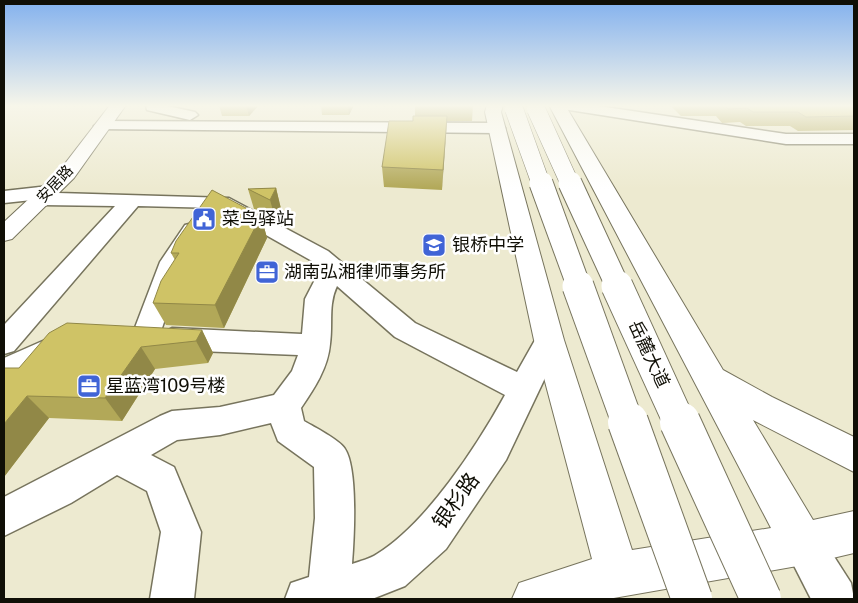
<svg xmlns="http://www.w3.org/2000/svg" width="858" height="603" viewBox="0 0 858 603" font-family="'Public Sans','Noto Sans SC',sans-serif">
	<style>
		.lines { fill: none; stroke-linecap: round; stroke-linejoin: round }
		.minor-casing { stroke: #77745d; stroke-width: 3 }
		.major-casing { stroke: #77745d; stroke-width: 2 }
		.minor { fill: #fff; fill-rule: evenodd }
		.major { fill: #fff; fill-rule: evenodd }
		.highway-bridge-far3-casing { stroke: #77745d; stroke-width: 19; stroke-linecap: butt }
		.highway-bridge-far2-casing { stroke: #77745d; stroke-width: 25; stroke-linecap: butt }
		.highway-bridge-far1-casing { stroke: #77745d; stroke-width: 33; stroke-linecap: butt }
		.highway-bridge-casing { stroke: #77745d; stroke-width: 42; stroke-linecap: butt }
		.highway-bridge-far3 { stroke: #fff; stroke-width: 18 }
		.highway-bridge-far2 { stroke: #fff; stroke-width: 23 }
		.highway-bridge-far1 { stroke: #fff; stroke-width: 31 }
		.highway-bridge { stroke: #fff; stroke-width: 40 }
		.wall { fill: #b2a858 }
		.shaded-wall { fill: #918847 }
		.building { fill: #cfc366; stroke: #918847 }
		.labels { text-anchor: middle; stroke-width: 5; stroke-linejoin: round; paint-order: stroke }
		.far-street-label { font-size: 15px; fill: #100f06; stroke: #fff }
		.poi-label { font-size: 18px; fill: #100f06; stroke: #fff; text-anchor: start }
		.street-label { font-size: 18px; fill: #100f06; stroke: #fff }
		.near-street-label { font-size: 21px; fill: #100f06; stroke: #fff }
	</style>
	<rect width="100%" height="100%" fill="#edead0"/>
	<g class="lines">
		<g class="minor-casing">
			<g id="minor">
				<polygon points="146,105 163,105 195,112 198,115 190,120 147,110"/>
				<polygon points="556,105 592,105 786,134 854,134 854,144 786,144 563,109"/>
				<polygon points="102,121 497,123 505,128 497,133 96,129 94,126"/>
				<path d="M 49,186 L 56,188 L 58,193 L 229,198 L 328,251 L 415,323 L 517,372 L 539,333 L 549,329 L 559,333 L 563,340 L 506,460 L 446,549 L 405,586 L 372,599 L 285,599 L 291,583 L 309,577 L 315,518 L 314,467 L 278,441 L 271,423 L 220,435 L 177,440 L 151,455 L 174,467 L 201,532 L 194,599 L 150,599 L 161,532 L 147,491 L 117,475 L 71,503 L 4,536 L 4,497 L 160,416 L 172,411 L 220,407 L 274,395 L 292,371 L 298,355 L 172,350 L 162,346 L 158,340 L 155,345 L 145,348 L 135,345 L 131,338 L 160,262 L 185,225 L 193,223 L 201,225 L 204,230 L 184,262 L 160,334 L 172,328 L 302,334 L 305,299 L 320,270 L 312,261 L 218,208 L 138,206 L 14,351 L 4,354 L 4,325 L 115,206 L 42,205 L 35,203 L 32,200 L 4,203 L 4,191 ZM 337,286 L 395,337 L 505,395 C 477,446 427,523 377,554 C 370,559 360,561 352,564 C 354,539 358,469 345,449 C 340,440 314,427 304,421 L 301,408 C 314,389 328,368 330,344 C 333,323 328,305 337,286 Z"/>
				<path d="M 54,336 L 64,339 L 68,347 C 58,366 24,377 4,383 L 4,358 Z"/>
				<polygon points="803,524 817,530 851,583 854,599 811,599 783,544 789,530"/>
			</g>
		</g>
		<g class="major-casing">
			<g id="major">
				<polygon points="110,105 126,105 74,178 12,239 4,241 4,222 60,170"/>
				<polygon points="487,105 503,105 501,112 564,340 632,550 771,528 549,105 565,105 723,370 772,397 854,437 854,472 753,420 813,520 854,511 854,553 803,565 608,599 512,599 519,583 592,559 534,340 485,112"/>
			</g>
		</g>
		<use href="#minor" class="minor"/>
		<use href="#major" class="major"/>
		<g class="highway-bridge-far3-casing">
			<g id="highway-bridge-far3">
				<polyline points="514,109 541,184"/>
				<polyline points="536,109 570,184"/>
			</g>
		</g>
		<g class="highway-bridge-far2-casing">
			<g id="highway-bridge-far2">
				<polyline points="541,183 579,287"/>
				<polyline points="570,183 618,287"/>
			</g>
		</g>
		<g class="highway-bridge-far1-casing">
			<g id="highway-bridge-far1">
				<polyline points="578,286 628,424"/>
				<polyline points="617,286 680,424"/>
			</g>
		</g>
		<g class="highway-bridge-casing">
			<g id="highway-bridge">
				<polyline points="628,422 692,599"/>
				<polyline points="680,422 761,599"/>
			</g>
		</g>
		<use href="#highway-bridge-far3" class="highway-bridge-far3"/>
		<use href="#highway-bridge-far2" class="highway-bridge-far2"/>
		<use href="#highway-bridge-far1" class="highway-bridge-far1"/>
		<use href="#highway-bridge" class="highway-bridge"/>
	</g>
	<g class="wall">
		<polygon points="219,105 259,105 249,116 222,116"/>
		<polygon points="321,105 354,105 349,115 322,115"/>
		<polygon points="415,105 473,105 472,121 446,121 442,190 384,187 382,167 413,121 415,116"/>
		<polygon points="670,105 854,105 854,130 798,131 790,126 746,126 740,122 722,123 716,116 681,116"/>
		<polygon points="276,188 281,209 276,221 254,209 248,189"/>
		<polygon points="261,216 267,238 224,328 166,325 153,303 175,260 171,253"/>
		<polygon points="202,330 213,353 208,363 155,369 122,421 49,418 4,477 4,368 19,368"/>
	</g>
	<g class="shaded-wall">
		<polygon points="246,105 259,105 249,116"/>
		<polygon points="348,105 354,105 349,115"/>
		<polygon points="447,116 446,134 442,190 443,170"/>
		<polygon points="276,188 281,209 276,221 270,200"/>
		<polygon points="261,216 267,238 224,328 215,305"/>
		<polygon points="202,330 213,353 208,363 196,341"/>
		<polygon points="141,347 155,369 122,421 105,398"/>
		<polygon points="27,396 49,418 4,477 4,424"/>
	</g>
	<g class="building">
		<polygon points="724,105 854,105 854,116 806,117 798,112 753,112 747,108 728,109"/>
		<polygon points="413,116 447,116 443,170 382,167 389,121 413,121"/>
		<polygon points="276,188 270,200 248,189"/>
		<polygon points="212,190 261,216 215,305 153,303 161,281 179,253 171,253 176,241"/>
		<polygon points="67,323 202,330 196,341 141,347 105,398 27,396 4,424 4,368 19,368 49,333"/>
	</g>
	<linearGradient id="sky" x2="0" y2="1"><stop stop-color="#83b1ee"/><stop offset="0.56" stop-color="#f7f6ea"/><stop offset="1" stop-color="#f7f6ea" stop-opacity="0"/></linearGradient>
	<rect width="858" height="189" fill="url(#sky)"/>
	<defs>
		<g id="civic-square" transform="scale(1.25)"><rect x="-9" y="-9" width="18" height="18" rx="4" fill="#4064d6" stroke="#fff"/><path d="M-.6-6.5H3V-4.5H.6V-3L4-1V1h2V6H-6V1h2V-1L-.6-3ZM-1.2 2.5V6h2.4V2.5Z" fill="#fff"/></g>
		<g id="school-square" transform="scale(1.25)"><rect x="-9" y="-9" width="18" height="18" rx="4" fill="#4064d6" stroke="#fff"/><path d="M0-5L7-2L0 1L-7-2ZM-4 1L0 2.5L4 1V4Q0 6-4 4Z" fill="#fff"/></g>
		<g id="office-square" transform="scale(1.25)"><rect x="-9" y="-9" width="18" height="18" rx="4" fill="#4064d6" stroke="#fff"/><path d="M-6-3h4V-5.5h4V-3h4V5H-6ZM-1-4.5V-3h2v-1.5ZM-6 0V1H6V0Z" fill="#fff"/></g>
	</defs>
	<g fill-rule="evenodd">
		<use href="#civic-square" x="204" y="219"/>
		<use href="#school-square" x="434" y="245"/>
		<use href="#office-square" x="267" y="272"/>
		<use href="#office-square" x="89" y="386"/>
	</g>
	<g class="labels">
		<g class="far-street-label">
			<text transform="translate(55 184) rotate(-47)" y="5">安居路</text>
		</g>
		<g class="poi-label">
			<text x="222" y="225">菜鸟驿站</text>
			<text x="452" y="251">银桥中学</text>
			<text x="284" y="278">湖南弘湘律师事务所</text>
			<text x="106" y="392">星蓝湾109号楼</text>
		</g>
		<g class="street-label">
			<text transform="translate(649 354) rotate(65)" y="6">岳麓大道</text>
		</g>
		<g class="near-street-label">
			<text transform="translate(456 501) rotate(-54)" y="7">银杉路</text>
		</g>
	</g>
	<rect width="858" height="603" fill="none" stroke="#100f06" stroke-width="10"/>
</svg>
